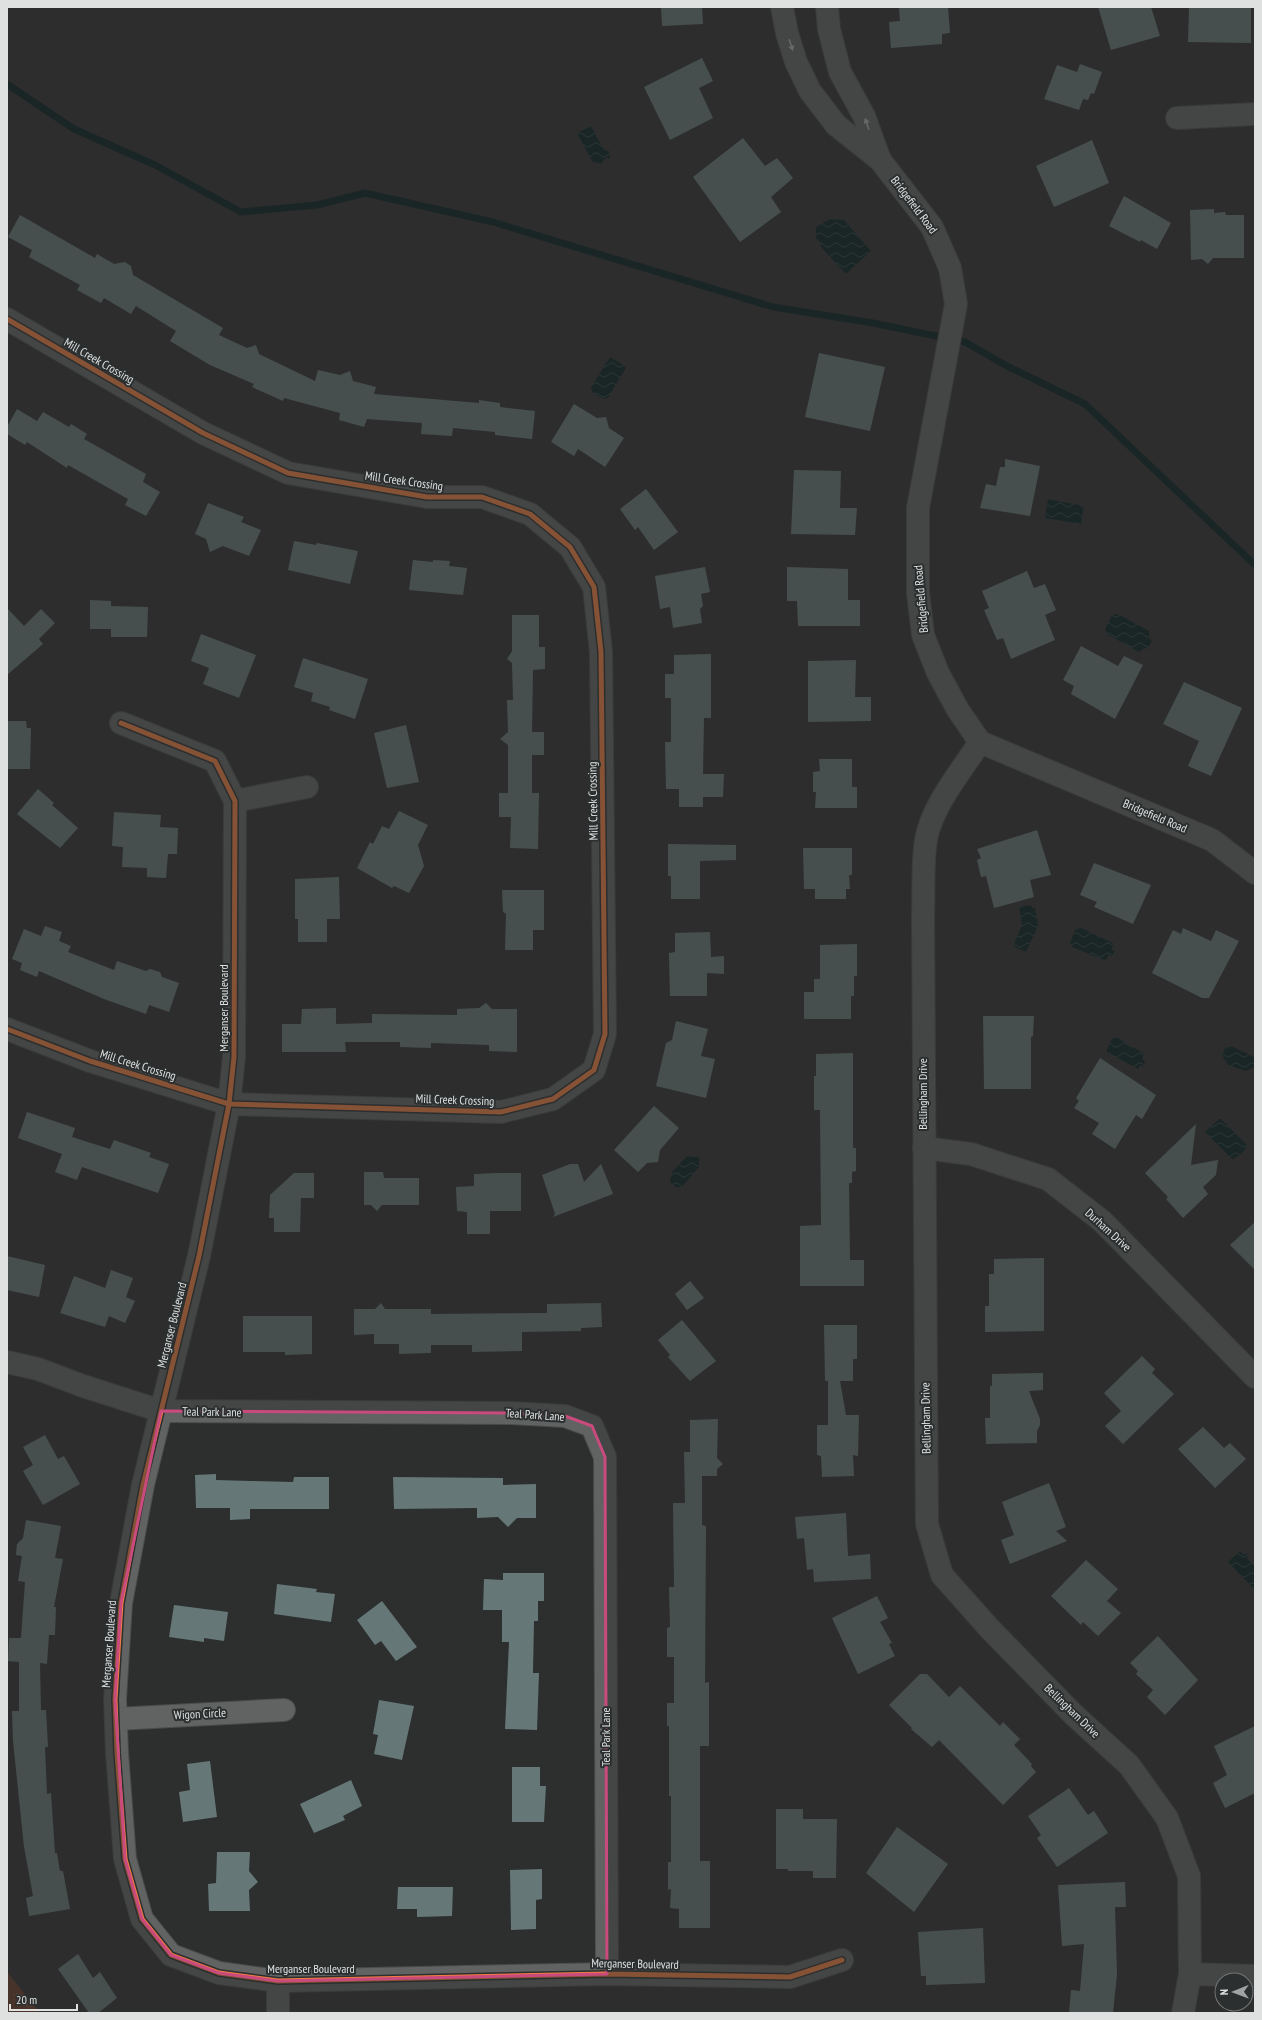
<svg xmlns="http://www.w3.org/2000/svg" width="1262" height="2020" viewBox="0 0 1262 2020" font-family="'PT Sans Narrow',sans-serif">
	<style>
		.park { fill: url(#park-tufts) }
		.water { fill: url(#water-waves) }
		.lines { fill: none; stroke-linecap: round; stroke-linejoin: round }
		.stream { stroke: #041e1d; stroke-width: 7 }
		.building { fill: #657777 }
		.minor-casing { stroke: #4a4b4b; stroke-width: 24 }
		.minor { stroke: #616262; stroke-width: 22 }
		.cycleway-casing { stroke: #2c2f2f; stroke-width: 8 }
		.cycleway { stroke: #f27e40; stroke-width: 5 }
		.oneway { fill: #adaeae }
		.marked { fill: none; stroke: #c94a7c; stroke-width: 3; stroke-linejoin: round }
		.labels { text-anchor: middle; stroke-width: 4; stroke-linejoin: round; paint-order: stroke }
		.street-label { font-size: 12px; fill: #dfe1e1; stroke: #2c2f2f }
	</style>
	<defs>
		<pattern id="park-tufts" width="24" height="20" patternUnits="userSpaceOnUse"><rect width="24" height="20" fill="#693b26"/><path d="M3 7l-1-3M5 7V3M7 7l1-3M15 17l-1-3M17 17v-4M19 17l1-3" fill="none" stroke="#7e5745"/></pattern>
		<pattern id="water-waves" width="16" height="10" patternUnits="userSpaceOnUse"><rect width="16" height="10" fill="#041e1d"/><path d="M0 5q4-4 8 0t8 0" fill="none" stroke="#283e3e"/></pattern>
	</defs>
	<rect width="100%" height="100%" fill="#2d2e2e"/>
	<polygon class="park" points="7,1972 40,2013 7,2013"/>
	<g class="water">
		<polygon points="591,126 602,147 606,151 609,151 610,158 606,158 601,164 593,162 591,159 577,133"/>
		<polygon points="830,219 844,220 871,251 846,274 821,247 821,243 816,238 816,227"/>
		<polygon points="610,357 625,366 626,368 608,398 604,399 592,392 591,387"/>
		<polygon points="1048,499 1084,506 1081,524 1045,518"/>
		<polygon points="1118,614 1149,631 1149,638 1152,641 1147,649 1145,648 1139,652 1107,634 1105,629 1112,615"/>
		<polygon points="1031,905 1032,908 1035,908 1038,926 1026,952 1015,947 1014,944 1022,925 1019,907"/>
		<polygon points="1081,928 1113,943 1112,950 1115,951 1112,956 1108,955 1107,959 1104,960 1072,947 1070,943 1075,930"/>
		<polygon points="1116,1037 1145,1054 1142,1058 1145,1063 1144,1067 1140,1065 1138,1069 1107,1052 1107,1049 1112,1039"/>
		<polygon points="1231,1046 1254,1057 1255,1067 1246,1071 1228,1065 1222,1055 1225,1048"/>
		<path d="M 1219,1119 L 1221,1119 L 1247,1145 C 1246,1150 1238,1158 1232,1159 L 1205,1132 Z"/>
		<polygon points="687,1156 694,1157 698,1156 700,1159 699,1161 699,1167 682,1187 676,1187 670,1182 672,1172"/>
		<polygon points="1240,1551 1244,1555 1246,1553 1249,1556 1247,1558 1255,1567 1254,1589 1228,1562"/>
	</g>
	<g class="lines">
		<polyline class="stream" points="7,84 74,129 155,165 241,212 317,205 365,193 493,222 773,307 873,323 965,342 1007,366 1085,404 1255,565"/>
	</g>
	<g class="building">
		<polygon points="661,7 702,7 703,24 662,26"/>
		<polygon points="899,7 948,7 950,33 942,34 942,44 891,48 889,22 900,21"/>
		<polygon points="1098,7 1151,7 1160,36 1111,50"/>
		<polygon points="1189,7 1251,7 1251,43 1188,42"/>
		<polygon points="702,58 713,81 699,88 713,118 670,140 644,87"/>
		<polygon points="1080,64 1102,72 1094,94 1091,93 1088,100 1083,99 1079,110 1044,99 1057,65 1077,72"/>
		<polygon points="743,138 765,166 777,158 793,178 771,197 781,212 740,242 693,177"/>
		<polygon points="1092,140 1109,183 1054,207 1036,166"/>
		<polygon points="1124,196 1171,223 1157,249 1141,240 1140,242 1109,226"/>
		<polygon points="1214,209 1214,213 1225,212 1226,215 1244,215 1244,258 1213,258 1208,264 1202,259 1191,260 1190,210"/>
		<polygon points="20,215 95,258 97,254 114,264 125,262 131,266 133,275 223,328 219,335 247,348 256,345 259,354 315,381 318,370 340,375 350,371 353,381 376,387 374,394 479,403 479,400 500,403 500,407 535,411 532,439 495,435 495,432 453,428 452,436 421,434 422,423 367,419 364,427 339,420 340,413 284,398 283,401 252,387 254,384 210,365 170,341 176,331 136,306 131,314 104,298 101,303 77,290 80,285 29,257 32,250 8,237"/>
		<polygon points="819,353 885,367 870,431 805,417"/>
		<polygon points="574,404 597,418 606,417 609,428 624,438 605,467 578,449 574,456 551,442"/>
		<polygon points="17,409 37,421 43,412 69,427 71,424 87,434 84,439 146,474 143,482 160,492 146,516 125,505 128,499 68,465 67,468 27,442 25,445 7,434 7,427"/>
		<polygon points="1005,459 1040,466 1030,516 980,508 986,484 996,486 1000,467 1005,467"/>
		<polygon points="794,470 841,471 840,508 857,508 855,535 791,534"/>
		<polygon points="646,489 678,532 654,550 638,527 635,530 620,509"/>
		<polygon points="208,503 244,517 241,522 261,530 249,556 223,546 210,552 206,539 195,534"/>
		<polygon points="294,541 316,545 317,543 358,551 350,584 288,570"/>
		<polygon points="413,560 433,562 433,560 450,561 449,566 467,568 463,595 409,590"/>
		<polygon points="705,567 710,592 701,594 703,606 700,609 702,623 673,628 670,607 660,609 655,576"/>
		<polygon points="787,567 848,569 848,600 860,600 860,626 798,626 797,601 787,601"/>
		<polygon points="1027,571 1034,588 1045,584 1056,610 1045,615 1055,640 1011,659 1003,638 997,640 984,610 989,608 982,591"/>
		<polygon points="90,600 111,601 111,606 148,607 147,637 111,637 111,629 90,629"/>
		<polygon points="7,608 24,626 41,609 55,623 39,639 43,644 7,675"/>
		<polygon points="512,615 539,615 539,647 545,647 545,669 533,670 532,732 544,732 544,755 532,755 532,793 539,793 538,849 510,848 511,817 499,817 499,793 508,793 508,745 500,739 508,732 507,700 513,700 512,663 507,659 512,651"/>
		<polygon points="201,634 256,655 239,698 203,684 209,668 191,661"/>
		<polygon points="1081,646 1118,666 1124,656 1143,665 1115,719 1071,694 1074,686 1063,680"/>
		<polygon points="711,654 711,718 704,718 703,774 724,774 723,797 703,797 703,807 679,807 679,789 666,789 665,742 671,742 671,698 665,698 665,674 674,674 674,655"/>
		<polygon points="303,658 368,679 355,719 329,710 330,707 311,701 313,693 294,687"/>
		<polygon points="856,660 855,697 871,697 871,721 808,722 808,661"/>
		<polygon points="1184,682 1242,708 1211,776 1188,766 1199,741 1163,724"/>
		<polygon points="7,721 26,721 27,728 31,728 30,769 7,769"/>
		<polygon points="406,725 419,782 387,788 374,733"/>
		<polygon points="819,759 852,759 852,787 857,787 857,808 815,808 816,792 813,792 813,772 820,771"/>
		<polygon points="38,789 54,803 52,805 78,828 60,848 17,814"/>
		<polygon points="399,811 428,825 418,845 424,866 409,893 394,886 392,888 357,868 370,842 373,844 382,826 389,829"/>
		<polygon points="114,812 161,815 160,827 178,828 177,854 168,854 166,878 147,877 147,868 122,867 123,847 112,846"/>
		<polygon points="1037,830 1051,875 1030,880 1034,897 994,908 986,876 981,877 977,860 981,858 977,849"/>
		<polygon points="668,844 736,845 736,860 700,861 700,899 671,899 671,876 668,876"/>
		<polygon points="803,848 852,848 852,875 849,875 850,889 846,889 846,899 815,899 815,889 804,889"/>
		<polygon points="1094,863 1151,885 1133,924 1094,907 1097,902 1080,895"/>
		<polygon points="339,877 340,919 327,919 327,942 298,942 298,919 295,919 295,879"/>
		<polygon points="502,890 544,890 544,930 533,930 533,950 505,950 506,914 503,912"/>
		<polygon points="45,926 62,932 59,941 71,946 68,952 114,970 117,961 146,971 150,969 160,972 162,977 179,983 169,1012 149,1005 146,1014 104,999 39,971 37,977 20,970 22,963 12,959 24,929 41,936"/>
		<polygon points="1183,928 1211,941 1216,930 1239,941 1209,998 1202,998 1152,973 1173,930 1181,934"/>
		<polygon points="710,932 711,957 724,956 724,974 707,973 707,996 670,996 669,958 669,953 675,952 675,933"/>
		<polygon points="857,944 857,976 854,976 854,996 851,996 851,1019 804,1019 804,992 814,992 814,979 820,979 820,945"/>
		<polygon points="486,1003 492,1009 517,1009 517,1052 489,1051 489,1045 431,1043 431,1048 400,1047 400,1042 345,1042 346,1052 282,1052 282,1024 301,1024 302,1009 336,1008 336,1024 372,1023 372,1014 457,1015 457,1009 479,1008"/>
		<polygon points="983,1016 1034,1016 1033,1036 1031,1037 1031,1089 984,1089"/>
		<polygon points="676,1021 708,1029 701,1056 715,1059 706,1098 656,1086 666,1043 672,1040"/>
		<polygon points="853,1053 853,1148 856,1148 856,1171 852,1172 852,1183 849,1183 850,1260 864,1260 864,1286 800,1286 800,1226 821,1225 820,1110 814,1110 814,1076 816,1076 816,1054"/>
		<polygon points="1100,1058 1156,1095 1142,1119 1136,1115 1115,1149 1092,1134 1099,1123 1074,1108 1079,1101 1076,1098"/>
		<polygon points="654,1106 679,1128 660,1150 658,1162 647,1163 638,1172 614,1150"/>
		<polygon points="27,1112 75,1128 72,1137 110,1149 114,1140 151,1153 149,1157 169,1164 158,1193 82,1167 77,1180 55,1172 62,1154 18,1138"/>
		<polygon points="1196,1124 1191,1165 1218,1160 1216,1175 1203,1187 1208,1194 1183,1218 1166,1199 1168,1197 1145,1173"/>
		<polygon points="570,1164 578,1164 584,1182 601,1164 613,1194 553,1217 555,1214 542,1175"/>
		<polygon points="364,1172 383,1172 384,1178 419,1178 419,1205 382,1205 377,1211 371,1205 364,1205"/>
		<polygon points="294,1173 314,1173 314,1198 301,1198 300,1232 274,1232 274,1218 269,1218 270,1195"/>
		<polygon points="498,1173 521,1173 521,1211 490,1211 490,1234 467,1234 467,1212 457,1211 456,1187 474,1186 474,1174"/>
		<polygon points="1255,1222 1255,1270 1230,1245"/>
		<polygon points="7,1256 45,1265 39,1297 7,1290"/>
		<polygon points="1044,1258 1044,1331 985,1332 985,1306 989,1306 989,1274 994,1274 994,1259"/>
		<polygon points="111,1270 133,1278 126,1297 135,1301 125,1323 109,1316 105,1327 60,1313 74,1276 105,1288"/>
		<polygon points="690,1281 704,1298 687,1310 675,1294"/>
		<polygon points="381,1303 385,1309 431,1309 431,1314 547,1313 547,1304 601,1303 602,1327 581,1328 581,1331 522,1332 522,1351 472,1352 472,1345 431,1345 431,1353 399,1354 399,1344 374,1344 374,1334 354,1335 354,1309 375,1309"/>
		<polygon points="243,1316 312,1316 312,1354 285,1355 285,1352 243,1352"/>
		<polygon points="682,1320 716,1361 690,1381 668,1357 670,1355 658,1340"/>
		<polygon points="824,1325 857,1325 857,1359 853,1359 853,1381 840,1381 846,1415 859,1415 858,1456 853,1455 854,1476 822,1477 821,1456 817,1455 817,1425 828,1425 828,1381 825,1381"/>
		<polygon points="1142,1356 1155,1369 1152,1373 1174,1394 1123,1444 1105,1426 1121,1411 1104,1393"/>
		<polygon points="1043,1373 1043,1390 1029,1391 1040,1419 1040,1425 1037,1431 1037,1443 986,1444 985,1418 990,1418 990,1386 992,1386 992,1374"/>
		<polygon points="718,1419 717,1458 723,1464 717,1469 717,1476 702,1476 702,1525 706,1526 705,1683 709,1682 709,1746 700,1746 700,1861 710,1861 710,1928 679,1928 679,1909 670,1908 671,1889 668,1890 668,1862 671,1862 671,1796 669,1796 669,1726 667,1726 667,1703 674,1703 674,1657 667,1657 667,1628 670,1627 669,1587 674,1587 673,1503 685,1503 684,1452 690,1452 690,1420"/>
		<polygon points="1203,1427 1224,1448 1230,1443 1246,1459 1215,1488 1178,1449"/>
		<polygon points="45,1435 58,1459 64,1456 80,1484 43,1505 23,1471 33,1465 23,1447"/>
		<polygon points="216,1474 216,1480 251,1481 293,1482 294,1477 329,1477 329,1509 250,1509 250,1519 230,1520 230,1508 196,1508 195,1475"/>
		<polygon points="393,1477 503,1478 503,1485 536,1484 536,1518 517,1518 508,1527 498,1517 477,1518 477,1508 394,1509"/>
		<polygon points="1049,1483 1066,1527 1056,1531 1067,1541 1010,1564 1001,1540 1014,1535 1002,1502"/>
		<polygon points="846,1513 848,1556 870,1554 871,1579 814,1582 813,1569 807,1570 804,1538 797,1539 795,1517"/>
		<polygon points="26,1520 61,1526 55,1558 63,1559 54,1607 56,1607 55,1635 49,1635 47,1664 40,1663 41,1710 46,1710 48,1747 45,1747 47,1794 51,1793 55,1853 57,1853 60,1871 63,1871 70,1909 29,1916 26,1898 33,1896 24,1847 13,1741 12,1711 19,1711 19,1662 8,1661 9,1638 21,1638 25,1582 18,1581 22,1556 16,1555 17,1544 23,1538"/>
		<polygon points="1086,1560 1118,1589 1107,1601 1121,1613 1098,1636 1083,1622 1081,1625 1051,1596"/>
		<polygon points="503,1573 544,1573 544,1601 538,1601 538,1621 534,1621 533,1673 539,1673 537,1730 505,1729 509,1642 502,1642 502,1610 483,1610 484,1579 503,1580"/>
		<polygon points="277,1584 317,1589 316,1592 335,1594 331,1622 274,1614"/>
		<polygon points="877,1596 888,1618 880,1622 892,1643 889,1644 895,1656 858,1674 832,1618"/>
		<polygon points="382,1601 417,1647 396,1661 381,1641 375,1645 357,1620"/>
		<polygon points="174,1605 228,1612 224,1641 204,1638 204,1642 169,1637"/>
		<polygon points="1158,1636 1198,1680 1165,1715 1147,1697 1153,1690 1136,1674 1138,1671 1130,1663"/>
		<polygon points="920,1674 927,1674 949,1697 960,1686 1000,1726 1003,1722 1020,1739 1014,1745 1032,1764 1031,1766 1036,1772 1003,1805 939,1740 932,1747 911,1729 912,1728 889,1705"/>
		<polygon points="379,1700 414,1706 402,1760 374,1754 378,1735 373,1734"/>
		<polygon points="1255,1726 1255,1793 1225,1808 1213,1783 1227,1775 1214,1746"/>
		<polygon points="210,1761 217,1817 183,1822 179,1792 190,1790 187,1764"/>
		<polygon points="512,1767 540,1767 540,1786 546,1786 544,1822 512,1822"/>
		<polygon points="351,1780 362,1806 343,1816 345,1820 314,1833 300,1804"/>
		<polygon points="1069,1788 1088,1815 1094,1811 1108,1833 1057,1867 1037,1838 1041,1835 1028,1816"/>
		<polygon points="776,1809 803,1809 803,1819 837,1819 836,1878 813,1878 813,1871 788,1871 788,1869 776,1869"/>
		<polygon points="897,1827 948,1864 914,1912 866,1873"/>
		<polygon points="217,1852 250,1852 249,1871 258,1882 249,1890 250,1911 209,1911 208,1884 216,1883"/>
		<polygon points="542,1869 542,1899 536,1900 536,1929 511,1930 510,1870"/>
		<polygon points="1125,1882 1126,1907 1115,1907 1117,1974 1113,2013 1069,2013 1071,1990 1080,1991 1084,1944 1062,1946 1058,1885"/>
		<polygon points="398,1887 453,1887 452,1916 417,1917 417,1909 397,1909"/>
		<polygon points="983,1928 985,1983 926,1985 926,1976 921,1976 918,1932"/>
		<polygon points="78,1954 93,1978 100,1972 117,1998 98,2013 89,2013 58,1969"/>
	</g>
	<g class="lines">
		<g class="minor-casing">
			<g id="minor">
				<polyline points="782,7 787,33 796,62 810,91 836,125 880,160 932,227 950,268 956,304 918,508 918,593 923,635 938,673 958,710 980,742 1212,840 1255,873"/>
				<polyline points="827,7 829,29 840,72 864,116 880,160"/>
				<polyline points="1177,118 1255,114"/>
				<polyline points="7,319 203,433 288,473 427,497 482,497 530,514 570,547 594,587 601,652 605,1034 594,1070 553,1099 501,1112 229,1104 90,1061 7,1029"/>
				<polyline points="121,723 215,761 235,801 234,1057 229,1104 199,1256 143,1485 121,1603 115,1699 117,1753 125,1859 142,1919 171,1955 219,1973 278,1981 607,1974 790,1977 842,1960"/>
				<path d="M 980,742 C 962,770 931,807 926,840 C 922,865 924,892 923,917 L 927,1524 L 942,1575 L 989,1628 L 1074,1715 L 1129,1765 L 1167,1818 L 1189,1876 L 1190,1974 L 1183,2013"/>
				<polyline points="235,801 307,787"/>
				<polyline points="924,1148 971,1154 1048,1179 1102,1221 1255,1377"/>
				<polyline points="7,1362 38,1369 83,1386 161,1411 511,1413 565,1416 592,1426 605,1457 607,1974"/>
				<polyline points="116,1719 284,1710"/>
				<polyline points="1190,1974 1255,1976"/>
				<polyline points="278,2013 278,1981"/>
			</g>
		</g>
		<use href="#minor" class="minor"/>
		<g class="cycleway-casing">
			<g id="cycleway">
				<polyline points="7,319 203,433 288,473 427,497 482,497 530,514 570,547 594,587 601,652 605,1034 594,1070 553,1099 501,1112 229,1104 90,1061 7,1029"/>
				<polyline points="121,723 215,761 235,801 234,1057 229,1104 199,1256 143,1485 121,1603 115,1699 117,1753 125,1859 142,1919 171,1955 219,1973 278,1981 607,1974 790,1977 842,1960"/>
			</g>
		</g>
		<use href="#cycleway" class="cycleway"/>
	</g>
	<defs><path id="oneway-solid" d="M-6-.8H1V-3.2L6.5 0L1 3.2V.8H-6Z"/></defs>
	<g class="oneway">
		<use href="#oneway-solid" transform="translate(791 45) rotate(72)"/>
		<use href="#oneway-solid" transform="translate(867 124) rotate(-109)"/>
	</g>
	<path d="M0 0H1262V2020H0ZM 161,1411 L 511,1413 L 565,1416 L 592,1426 L 605,1457 L 607,1974 L 278,1981 L 219,1973 L 171,1955 L 142,1919 L 125,1859 L 115,1699 L 121,1603 Z" fill="#2d2e2e" fill-opacity=".55" fill-rule="evenodd"/>
	<path class="marked" d="M 161,1411 L 511,1413 L 565,1416 L 592,1426 L 605,1457 L 607,1974 L 278,1981 L 219,1973 L 171,1955 L 142,1919 L 125,1859 L 115,1699 L 121,1603 Z"/>
	<g class="labels">
		<g class="street-label">
			<text transform="translate(914 205) rotate(53)" y="4">Bridgefield Road</text>
			<text transform="translate(99 361) rotate(30)" y="4">Mill Creek Crossing</text>
			<text transform="translate(404 481) rotate(8)" y="4">Mill Creek Crossing</text>
			<text transform="translate(921 599) rotate(-95)" y="4">Bridgefield Road</text>
			<text transform="translate(593 801) rotate(-91)" y="4">Mill Creek Crossing</text>
			<text transform="translate(1155 816) rotate(23)" y="4">Bridgefield Road</text>
			<text transform="translate(224 1008) rotate(-90)" y="4">Merganser Boulevard</text>
			<text transform="translate(138 1065) rotate(17)" y="4">Mill Creek Crossing</text>
			<text transform="translate(923 1094) rotate(-90)" y="4">Bellingham Drive</text>
			<text transform="translate(455 1100) rotate(2)" y="4">Mill Creek Crossing</text>
			<text transform="translate(1108 1230) rotate(42)" y="4">Durham Drive</text>
			<text transform="translate(172 1325) rotate(-76)" y="4">Merganser Boulevard</text>
			<text transform="translate(212 1412) rotate(1)" y="4">Teal Park Lane</text>
			<text transform="translate(535 1415) rotate(4)" y="4">Teal Park Lane</text>
			<text transform="translate(926 1418) rotate(-91)" y="4">Bellingham Drive</text>
			<text transform="translate(109 1644) rotate(-86)" y="4">Merganser Boulevard</text>
			<text transform="translate(1072 1711) rotate(44)" y="4">Bellingham Drive</text>
			<text transform="translate(200 1714) rotate(-3)" y="4">Wigon Circle</text>
			<text transform="translate(606 1737) rotate(-90)" y="4">Teal Park Lane</text>
			<text transform="translate(635 1964) rotate(1)" y="4">Merganser Boulevard</text>
			<text x="311" y="1973">Merganser Boulevard</text>
		</g>
	</g>
	<rect width="1262" height="2020" fill="none" stroke="#dfe1e1" stroke-width="16"/>
	<g transform="translate(1234 1992) rotate(269)"><circle r="19" fill="#2c2f2f" stroke="#747676"/>
	<path d="M0-3L7 15L0 10L-7 15Z" fill="#a1a2a2"/>
	<text y="-6" font-size="11" font-weight="bold" text-anchor="middle" fill="#dfe1e1">N</text>
	</g>
	<path d="M10 2004v6h67v-6" fill="none" stroke="#dfe1e1" stroke-width="2"/>
	<text x="16" y="2004" font-size="12" fill="#dfe1e1" stroke="#2c2f2f" stroke-width="3" paint-order="stroke">20 m</text>
</svg>
